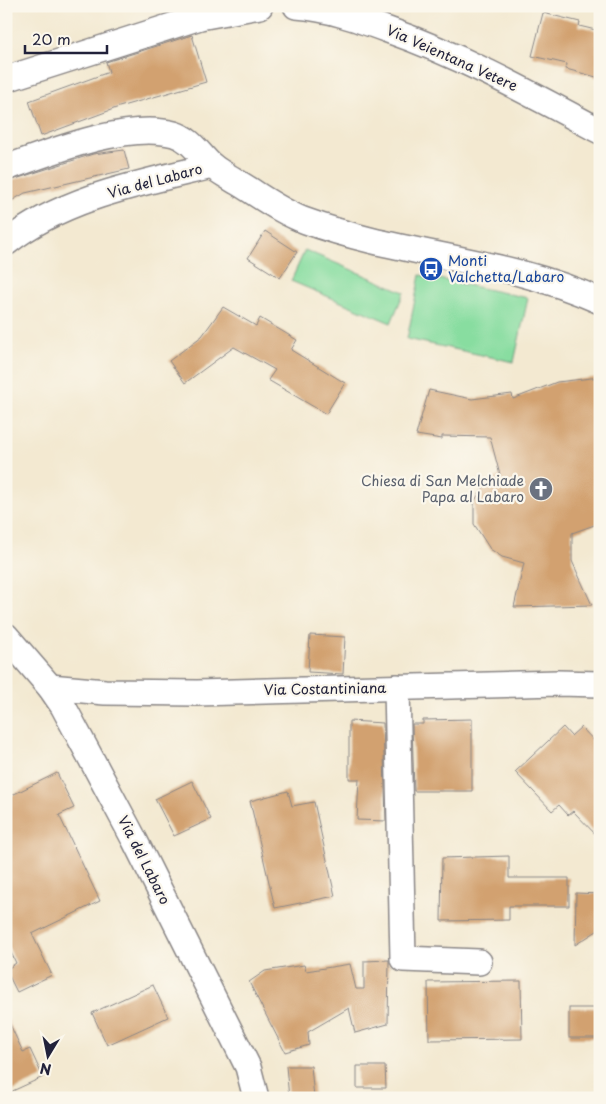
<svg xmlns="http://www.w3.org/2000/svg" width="606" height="1104" viewBox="0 0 606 1104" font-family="'Playpen Sans',sans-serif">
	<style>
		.green { fill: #88dda0; stroke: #55806e }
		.building { fill: #d2a16f }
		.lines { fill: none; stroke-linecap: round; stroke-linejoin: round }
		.street-casing { stroke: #8a8686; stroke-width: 28 }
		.street { stroke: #fff; stroke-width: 25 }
		.labels { text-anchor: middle; stroke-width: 4.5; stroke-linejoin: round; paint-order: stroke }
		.street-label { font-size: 14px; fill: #22223b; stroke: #fbf7ec }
		.transit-label { font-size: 14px; fill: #164399; stroke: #fbf7ec; text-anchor: start }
		.worship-label { font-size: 14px; fill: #5b616d; stroke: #fbf7ec; text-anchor: end }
	</style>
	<rect width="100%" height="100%" fill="#fbf7ec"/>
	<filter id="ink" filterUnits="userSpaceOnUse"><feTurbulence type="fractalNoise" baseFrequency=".02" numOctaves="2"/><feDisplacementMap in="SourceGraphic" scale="10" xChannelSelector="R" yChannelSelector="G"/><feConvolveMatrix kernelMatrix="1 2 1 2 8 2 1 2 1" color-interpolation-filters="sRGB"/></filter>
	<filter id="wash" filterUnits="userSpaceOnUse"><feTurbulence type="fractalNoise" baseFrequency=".0096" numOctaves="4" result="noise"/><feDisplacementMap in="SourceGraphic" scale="20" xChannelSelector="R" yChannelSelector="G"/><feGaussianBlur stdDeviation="1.12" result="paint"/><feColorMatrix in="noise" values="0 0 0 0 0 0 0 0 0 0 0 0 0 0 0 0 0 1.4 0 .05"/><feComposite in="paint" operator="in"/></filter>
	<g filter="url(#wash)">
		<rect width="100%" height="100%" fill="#f3e9d1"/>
		<g class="green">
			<polygon points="305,250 404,292 391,323 291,281"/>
			<polygon points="420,275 528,298 514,362 407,339"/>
		</g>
		<g id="blocks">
			<g class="building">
				<polygon points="543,13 580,22 579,26 600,31 600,78 566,69 567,64 532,56"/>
				<polygon points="192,35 206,82 119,107 41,136 29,101 109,72 106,62"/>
				<polygon points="124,150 129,169 25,193 6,204 6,182 93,154"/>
				<polygon points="265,231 297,252 280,278 248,258"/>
				<polygon points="223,307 256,326 260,318 297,340 291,350 345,383 326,414 268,380 275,370 234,347 185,383 169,361 202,336"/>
				<polygon points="600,377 600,523 572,533 572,561 592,605 514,607 524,563 502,557 490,549 474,524 474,502 484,486 500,475 490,437 442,436 442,439 416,435 429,390 472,399 512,394 513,399 557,382"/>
				<polygon points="310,635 345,637 343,674 308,672"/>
				<polygon points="472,719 472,791 414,791 412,724 423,724 423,720"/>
				<polygon points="349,721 383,723 386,821 357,820 359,779 349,779"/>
				<polygon points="563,727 571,736 581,727 600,747 600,839 573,811 568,815 559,805 552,811 515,772"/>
				<polygon points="57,773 74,808 59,815 100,901 32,934 52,975 17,992 6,970 16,963 6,942 6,798"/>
				<polygon points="192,781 211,819 174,836 155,799"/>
				<polygon points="288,791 292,806 314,802 335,896 275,908 250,801"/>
				<polygon points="509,856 509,878 569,878 569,906 509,906 509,920 441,921 442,858"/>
				<polygon points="576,893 600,894 600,929 575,945"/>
				<polygon points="389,960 388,1024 355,1033 349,1008 308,1032 309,1045 285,1052 249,982 265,971 304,965 306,971 350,964 356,989 364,989 364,961"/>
				<polygon points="521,981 522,1039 429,1040 428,982"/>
				<polygon points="153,985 168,1017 107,1045 92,1013"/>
				<rect x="569" y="1008" width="31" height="30"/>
				<polygon points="6,1016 23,1052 30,1049 43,1077 6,1094"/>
				<polygon points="286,1066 311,1066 314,1098 289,1098"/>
				<polygon points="357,1066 385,1066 386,1088 357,1088"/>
			</g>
		</g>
	</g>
	<g filter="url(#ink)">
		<use href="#blocks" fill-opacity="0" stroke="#8a8686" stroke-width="1"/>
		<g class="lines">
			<g class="street-casing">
				<g id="street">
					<path d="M 296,6 C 328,8 358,19 388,30 C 462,56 531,94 600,131"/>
					<polyline points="6,79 200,17 260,6"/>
					<path d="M 6,168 C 50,152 128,121 174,134 C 191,139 199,154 211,165 C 219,172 228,176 237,182 C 259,195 281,212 306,221 C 402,256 506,258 600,301"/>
					<path d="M 6,243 C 64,197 142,183 212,166"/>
					<polyline points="6,636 50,687 63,706 134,839 248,1067 256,1098"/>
					<polyline points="50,687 105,692 197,693 558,683 600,684"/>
					<polyline points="397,687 403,959 479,962"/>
				</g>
			</g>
			<use href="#street" class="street"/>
		</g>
	</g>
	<defs>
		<g id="bus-disc" transform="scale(1.25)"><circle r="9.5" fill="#1a4fb4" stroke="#fbf7ec"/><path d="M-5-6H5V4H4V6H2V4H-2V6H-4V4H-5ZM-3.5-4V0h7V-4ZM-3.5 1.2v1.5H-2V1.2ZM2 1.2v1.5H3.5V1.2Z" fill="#fff"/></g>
		<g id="church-disc" transform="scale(1.25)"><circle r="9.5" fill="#6b7280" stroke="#fbf7ec"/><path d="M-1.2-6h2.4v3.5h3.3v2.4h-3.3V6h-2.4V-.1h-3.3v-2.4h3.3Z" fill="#fff"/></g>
	</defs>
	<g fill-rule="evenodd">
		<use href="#bus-disc" x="431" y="269"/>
		<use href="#church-disc" x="541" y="489"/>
	</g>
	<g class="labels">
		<g class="street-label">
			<text transform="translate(452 58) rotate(24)" y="5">Via Veientana Vetere</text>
			<text transform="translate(155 181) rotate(-15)" y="5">Via del Labaro</text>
			<text transform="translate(325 689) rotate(-1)" y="5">Via Costantiniana</text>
			<text transform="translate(144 860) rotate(63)" y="5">Via del Labaro</text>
		</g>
		<g class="transit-label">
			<text x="448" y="266">Monti<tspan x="448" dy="16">Valchetta/Labaro</tspan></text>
		</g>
		<g class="worship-label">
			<text x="524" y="486">Chiesa di San Melchiade<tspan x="524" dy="16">Papa al Labaro</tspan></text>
		</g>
	</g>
	<rect width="606" height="1104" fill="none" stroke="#fbf7ec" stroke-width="25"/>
	<g transform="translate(48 1056) rotate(190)" stroke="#fbf7ec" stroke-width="4" paint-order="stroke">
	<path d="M0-4L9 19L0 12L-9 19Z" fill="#22223b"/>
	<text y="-8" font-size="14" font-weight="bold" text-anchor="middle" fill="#22223b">N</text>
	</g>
	<path d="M25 45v8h82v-8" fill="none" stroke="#22223b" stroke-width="2.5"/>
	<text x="32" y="45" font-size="15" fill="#22223b" stroke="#fbf7ec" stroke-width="4" paint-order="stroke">20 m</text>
</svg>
